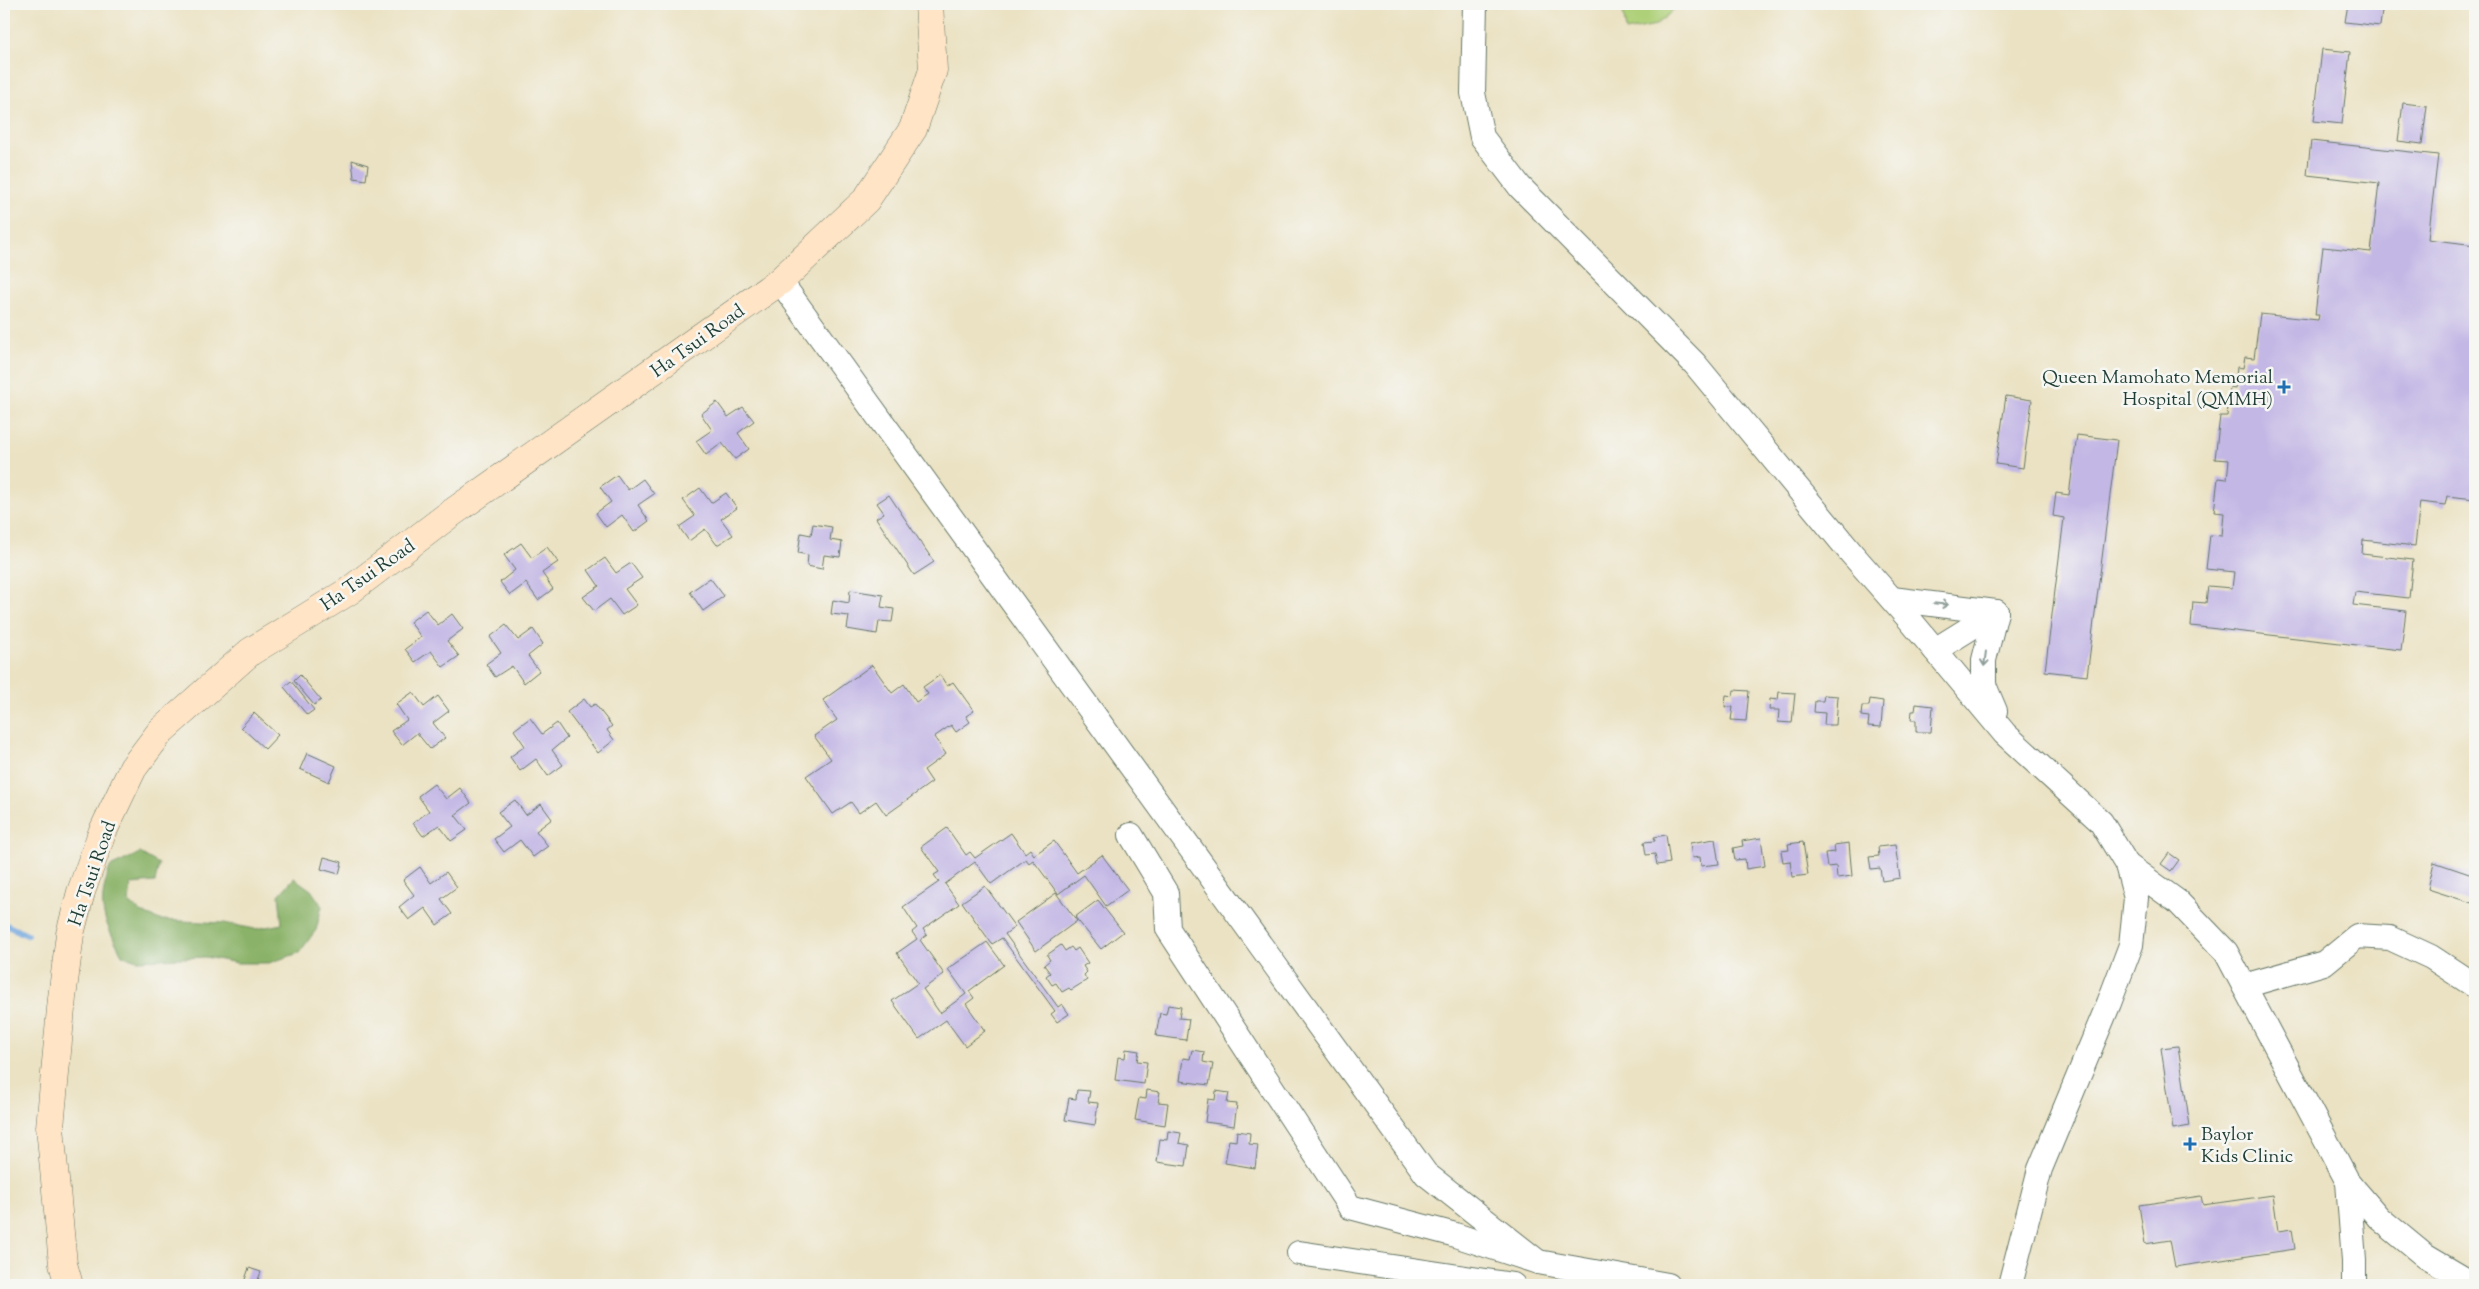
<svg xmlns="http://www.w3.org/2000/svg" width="2479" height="1289" viewBox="0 0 2479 1289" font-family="'Sorts Mill Goudy',serif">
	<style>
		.green { fill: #aed078; stroke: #668656 }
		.forest { fill: #8ab268; stroke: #54784e }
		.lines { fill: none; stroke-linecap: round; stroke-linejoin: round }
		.stream { stroke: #70a5dd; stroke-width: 6 }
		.building { fill: #c3b7e5 }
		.street-casing { stroke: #676; stroke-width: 26 }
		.secondary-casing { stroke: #676; stroke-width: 29 }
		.street { stroke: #fff; stroke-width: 24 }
		.secondary { stroke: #ffe4c6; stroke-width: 28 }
		.oneway { stroke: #8f9e9a }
		.poi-dot { fill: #1f6fb2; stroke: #f6f6f2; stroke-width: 2 }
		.labels { text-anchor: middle; stroke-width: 5; stroke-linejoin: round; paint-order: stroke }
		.street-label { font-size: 19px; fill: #1f3d34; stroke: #f6f6f2 }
		.poi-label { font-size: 19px; fill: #1f3d34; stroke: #f6f6f2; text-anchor: end }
	</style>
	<rect width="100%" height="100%" fill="#f6f6f2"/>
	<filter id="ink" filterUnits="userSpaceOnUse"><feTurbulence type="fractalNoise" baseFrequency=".02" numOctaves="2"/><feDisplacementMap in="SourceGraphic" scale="10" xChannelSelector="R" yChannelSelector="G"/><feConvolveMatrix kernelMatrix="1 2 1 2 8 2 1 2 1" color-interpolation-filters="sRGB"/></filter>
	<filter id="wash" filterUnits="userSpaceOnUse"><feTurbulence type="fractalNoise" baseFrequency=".0096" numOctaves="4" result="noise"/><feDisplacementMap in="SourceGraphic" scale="20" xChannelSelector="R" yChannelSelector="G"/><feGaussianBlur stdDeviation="1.12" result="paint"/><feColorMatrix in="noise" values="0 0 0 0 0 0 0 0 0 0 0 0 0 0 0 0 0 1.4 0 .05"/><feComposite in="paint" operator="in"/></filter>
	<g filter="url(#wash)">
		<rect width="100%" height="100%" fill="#ebe2c3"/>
		<polygon class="green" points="1622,4 1681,4 1656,25 1626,31"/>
		<path class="forest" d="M 140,853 L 159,864 L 155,882 L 131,884 L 129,902 L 141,912 L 160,920 L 224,923 L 255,929 L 282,924 L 279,895 L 294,878 L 311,890 L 322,906 L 316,930 L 299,953 L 269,963 L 237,963 L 205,957 L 137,960 L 122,955 C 103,917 96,910 110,867 Z"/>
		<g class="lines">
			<polyline class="stream" points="4,924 27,935"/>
		</g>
		<g id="blocks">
			<g class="building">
				<polygon points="2348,4 2383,4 2380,26 2345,22"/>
				<polygon points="2322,49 2350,52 2342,124 2314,121"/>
				<polygon points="2403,103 2427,106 2422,144 2398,141"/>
				<polygon points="2311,141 2438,155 2428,239 2475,245 2475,499 2447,496 2445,505 2420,502 2415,546 2363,540 2362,554 2413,560 2409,598 2355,592 2353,605 2406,611 2401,650 2191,626 2193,602 2206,603 2208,586 2232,588 2234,572 2206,569 2210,535 2222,536 2224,513 2214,512 2218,478 2227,479 2229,460 2215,459 2220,416 2227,416 2230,387 2235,388 2237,367 2243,368 2245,357 2254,358 2260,314 2318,320 2319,315 2315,315 2323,247 2371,252 2379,183 2307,175"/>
				<polygon points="352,160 368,165 366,180 354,178"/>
				<polygon points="2006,396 2032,400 2023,468 1996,464"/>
				<polygon points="717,402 728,417 743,407 754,421 738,433 749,449 735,459 722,443 706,455 696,441 712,430 701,414"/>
				<polygon points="2077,435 2117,440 2087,676 2045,671 2064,518 2053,516 2056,493 2069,495"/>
				<polygon points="617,475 628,490 643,479 654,494 638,505 649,521 634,532 622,515 606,527 596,513 611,502 600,487"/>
				<polygon points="700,488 711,503 726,493 737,508 721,519 733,535 717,545 705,529 689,541 679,527 695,516 683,500"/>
				<polygon points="889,495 934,562 914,575 876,518 884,513 877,503"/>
				<polygon points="813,524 832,527 830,540 842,542 840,557 824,555 822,569 807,566 808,555 798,553 801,533 811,535"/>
				<polygon points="521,543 532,558 547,547 558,562 542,573 553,589 538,600 526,583 510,595 500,582 515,570 504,555"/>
				<polygon points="605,558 616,573 631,563 642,578 625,589 637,605 622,615 610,599 594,611 583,597 599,586 588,570"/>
				<polygon points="710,578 724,596 703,611 690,592"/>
				<polygon points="850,590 883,595 881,607 894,609 892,622 879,621 877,634 847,629 849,616 831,614 833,600 849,603"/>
				<polygon points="426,610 438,625 452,614 463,629 447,641 459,656 443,667 431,651 415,662 405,649 421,637 410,622"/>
				<polygon points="506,625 518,640 533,629 543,644 528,656 539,671 524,683 512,666 495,677 486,664 501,653 490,637"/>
				<polygon points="872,665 892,693 904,684 916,702 928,694 923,687 940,675 947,686 953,682 974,711 966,716 970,722 956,732 951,725 934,737 946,754 924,770 932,782 886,815 876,801 859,813 851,802 833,814 806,776 831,759 814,736 837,720 823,700"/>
				<polygon points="300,675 321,700 314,705 294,681"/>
				<polygon points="291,681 314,710 307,715 284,687"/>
				<polygon points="1734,690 1749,691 1746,721 1731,720 1733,707 1725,707 1726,695 1733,696"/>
				<polygon points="413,692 424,707 438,696 449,711 433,723 445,738 430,749 417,733 402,745 391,731 407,720 396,704"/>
				<polygon points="1779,692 1795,693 1792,723 1778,722 1779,710 1769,710 1770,699 1778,700"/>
				<polygon points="1824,695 1838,696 1836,725 1824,725 1825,713 1814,712 1815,701 1823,701"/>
				<polygon points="584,699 590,707 595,704 612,726 607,730 614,740 598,753 567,712"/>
				<polygon points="1870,699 1883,701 1881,727 1868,726 1869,717 1861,716 1862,706 1869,706"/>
				<polygon points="1916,704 1933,706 1931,732 1916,732 1916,720 1911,720 1912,711 1915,711"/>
				<polygon points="254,713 278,735 265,749 241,727"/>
				<polygon points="530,718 542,734 557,723 567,738 552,750 563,765 548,776 536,759 520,771 510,757 525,746 514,730"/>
				<polygon points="307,753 336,766 329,782 300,769"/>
				<polygon points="434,784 446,799 460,788 471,803 455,815 467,830 451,841 439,825 423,836 413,823 429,811 418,796"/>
				<polygon points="515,800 526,815 541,804 552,819 536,831 548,846 533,857 520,840 504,852 494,839 510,827 498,812"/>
				<polygon points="947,828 966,855 970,852 975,858 1011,833 1025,853 1030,849 1034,855 1054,841 1077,873 1102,855 1128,890 1106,906 1084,875 1058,894 1033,860 1029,863 1026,859 991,884 975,862 945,884 959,904 923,929 927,935 920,940 944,974 923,989 940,1013 966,994 948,969 987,942 1004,965 969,991 974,998 966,1004 985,1031 965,1046 946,1020 919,1039 892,1001 918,983 897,953 917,939 912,932 917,928 903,907 939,882 934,875 939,872 921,847"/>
				<polygon points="1666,835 1670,863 1657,865 1655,854 1646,855 1644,842 1655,841 1654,837"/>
				<polygon points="1761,838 1765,866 1746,869 1745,859 1735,860 1733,848 1743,846 1742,841"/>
				<polygon points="1715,839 1719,864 1701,866 1700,857 1692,858 1690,843"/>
				<polygon points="1803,842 1808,875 1792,877 1790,861 1783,862 1781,851 1789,850 1788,844"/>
				<polygon points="1849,843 1852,876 1837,878 1836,866 1827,867 1825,853 1835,852 1834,845"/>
				<polygon points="1895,845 1900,878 1882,881 1880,868 1871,869 1869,857 1879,856 1878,847"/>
				<polygon points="2169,853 2179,860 2171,871 2161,864"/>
				<polygon points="324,857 342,862 339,874 321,869"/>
				<polygon points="2434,862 2475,876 2475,904 2428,889"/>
				<polygon points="420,867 431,883 446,872 457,887 441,899 452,914 437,925 425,908 409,920 399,907 414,895 403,880"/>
				<polygon points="985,886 1015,927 1005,934 1058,1007 1062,1004 1069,1014 1057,1022 1051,1014 1055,1011 1002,938 992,944 962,902"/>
				<polygon points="1056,893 1077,921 1036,951 1016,922"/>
				<polygon points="1098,900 1123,932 1101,949 1075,917"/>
				<polygon points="1061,945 1065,951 1071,947 1074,951 1078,948 1088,963 1083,966 1087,972 1084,975 1087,980 1071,990 1069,988 1062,992 1056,983 1052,985 1046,976 1050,973 1044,965 1050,960 1047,955"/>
				<polygon points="1168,1005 1181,1007 1179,1018 1189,1019 1186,1040 1156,1036 1160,1013 1166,1014"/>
				<polygon points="2178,1046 2190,1126 2173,1129 2161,1048"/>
				<polygon points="1126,1049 1139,1051 1137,1061 1147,1062 1144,1084 1115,1080 1118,1057 1125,1058"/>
				<polygon points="1192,1050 1204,1052 1203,1062 1213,1064 1209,1085 1180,1081 1183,1058 1190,1059"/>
				<polygon points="1077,1090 1090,1091 1088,1102 1098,1103 1095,1125 1065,1120 1069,1098 1076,1099"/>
				<polygon points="1147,1090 1160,1092 1158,1102 1168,1103 1165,1125 1135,1120 1139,1098 1146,1099"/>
				<polygon points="1216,1091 1229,1093 1227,1103 1237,1104 1234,1126 1205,1122 1208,1099 1215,1100"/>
				<polygon points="1168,1131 1181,1133 1179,1143 1189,1145 1186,1166 1157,1162 1160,1139 1167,1140"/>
				<polygon points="1237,1131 1250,1133 1249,1144 1258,1145 1255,1168 1225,1163 1229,1140 1236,1141"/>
				<polygon points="2273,1195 2278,1231 2292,1229 2295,1249 2175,1267 2170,1240 2145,1244 2139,1205 2201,1196 2203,1205"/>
				<polygon points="249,1268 261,1272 256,1285 243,1285"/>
			</g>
		</g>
	</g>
	<g filter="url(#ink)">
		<use href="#blocks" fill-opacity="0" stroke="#676" stroke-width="1"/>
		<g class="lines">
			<g class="street-casing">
				<g id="street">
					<polyline points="1475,4 1473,93 1482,137 1520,187 1695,364 1852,554 1910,620 2005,734 2101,822 2127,865 2136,898 2131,945 2109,1003 2040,1169 2010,1285"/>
					<polyline points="780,281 1426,1174 1538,1262"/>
					<polyline points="1892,599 1996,612"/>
					<polyline points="1935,650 1996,612"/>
					<polyline points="1995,711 1984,685 1984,660 1996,612"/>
					<polyline points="1131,835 1166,893 1168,929 1350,1207 1452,1234 1538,1262 1668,1285"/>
					<polyline points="2127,865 2178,902 2226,952 2244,986 2348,1182 2354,1261 2354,1285"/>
					<polyline points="2244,986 2324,963 2357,936 2390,938 2431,957 2475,986"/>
					<polyline points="2348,1182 2379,1218 2425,1256 2474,1285"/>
					<polyline points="1299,1253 1513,1285"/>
				</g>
			</g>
			<g class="secondary-casing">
				<polyline id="secondary" points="69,1285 63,1264 50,1127 62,998 70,934 81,892 102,833 133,768 161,731 250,652 349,591 446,517 780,281 866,200 913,129 933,70 929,4"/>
			</g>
			<use href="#street" class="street"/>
			<use href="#secondary" class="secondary"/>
		</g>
		<defs><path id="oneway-shaft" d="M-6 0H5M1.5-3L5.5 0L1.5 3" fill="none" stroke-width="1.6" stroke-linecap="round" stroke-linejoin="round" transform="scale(1.25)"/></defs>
		<g class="oneway">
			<use href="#oneway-shaft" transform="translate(1941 604) rotate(6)"/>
			<use href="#oneway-shaft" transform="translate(1985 659) rotate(97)"/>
		</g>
	</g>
	<g class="poi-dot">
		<path d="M2281.5 379.5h5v5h5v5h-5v5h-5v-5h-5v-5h5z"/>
		<path d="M2187.5 1136.5h5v5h5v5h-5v5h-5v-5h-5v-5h5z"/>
	</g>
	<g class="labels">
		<g class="street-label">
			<text transform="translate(697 340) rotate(-36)" y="7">Ha Tsui Road</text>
			<text transform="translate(367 574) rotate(-35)" y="7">Ha Tsui Road</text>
			<text transform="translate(91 873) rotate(-71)" y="7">Ha Tsui Road</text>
		</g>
		<g class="poi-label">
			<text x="2273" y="383">Queen Mamohato Memorial<tspan x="2273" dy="22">Hospital (QMMH)</tspan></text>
			<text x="2201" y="1140" text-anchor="start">Baylor<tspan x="2201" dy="22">Kids Clinic</tspan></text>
		</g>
	</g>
	<rect width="2479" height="1289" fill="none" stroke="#f6f6f2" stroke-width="20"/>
</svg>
